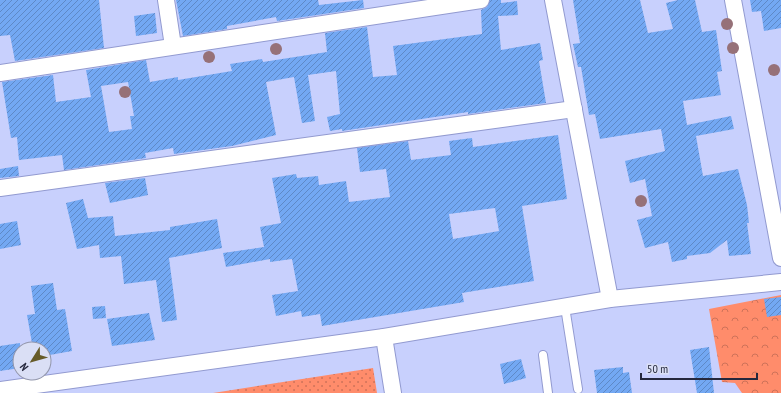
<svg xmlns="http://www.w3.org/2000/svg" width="781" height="393" viewBox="0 0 781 393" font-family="'PT Sans Narrow',sans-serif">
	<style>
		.grass { fill: url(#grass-dots) }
		.park { fill: url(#park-crowns) }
		.building { fill: url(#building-hatch); fill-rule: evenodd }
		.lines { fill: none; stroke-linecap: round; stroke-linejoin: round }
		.service-casing { stroke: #929ad0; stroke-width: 10 }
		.minor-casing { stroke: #929ad0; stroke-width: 18 }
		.service { stroke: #fff; stroke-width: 8 }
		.minor { stroke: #fff; stroke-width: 16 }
		.tree { fill: #967178 }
	</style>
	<defs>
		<pattern id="grass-dots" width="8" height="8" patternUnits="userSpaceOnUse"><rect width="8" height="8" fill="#ff8c6b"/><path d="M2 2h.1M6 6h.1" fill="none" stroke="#ce7259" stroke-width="1.8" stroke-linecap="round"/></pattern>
		<pattern id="park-crowns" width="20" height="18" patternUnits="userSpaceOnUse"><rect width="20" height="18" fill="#ff8c6b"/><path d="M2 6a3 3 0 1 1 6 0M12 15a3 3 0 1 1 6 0" fill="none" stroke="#ce7259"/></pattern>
		<pattern id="building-hatch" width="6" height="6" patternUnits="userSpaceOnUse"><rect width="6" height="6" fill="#73a8f3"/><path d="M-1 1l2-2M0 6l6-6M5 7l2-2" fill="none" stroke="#5e89c6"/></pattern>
	</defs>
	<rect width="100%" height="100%" fill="#c8d0fd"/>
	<polygon class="grass" points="373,368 377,393 213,393"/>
	<polygon class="park" points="781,295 781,393 742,393 735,383 722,382 709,309"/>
	<g class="building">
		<polygon points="0,0 99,0 104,48 15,61 10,35 0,36"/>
		<polygon points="176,0 318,0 319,5 363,0 364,8 277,21 276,17 227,26 227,29 183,36"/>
		<path d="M 490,0 L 501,0 L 501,3 L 517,1 L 518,15 L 498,16 L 501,50 L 540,43 L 543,60 L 539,61 L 546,103 L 468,114 L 468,112 L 342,131 L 342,129 L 330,131 L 327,117 L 340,114 L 336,71 L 308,75 L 315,121 L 302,123 L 294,77 L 266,82 L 276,135 L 232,146 L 174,154 L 173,148 L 145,153 L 146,158 L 64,170 L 62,155 L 19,160 L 17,137 L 11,138 L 2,82 L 53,75 L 56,102 L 91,97 L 86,70 L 146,60 L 150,82 L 178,77 L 178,80 L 232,71 L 230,64 L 262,59 L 263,62 L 327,52 L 325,33 L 367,27 L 373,77 L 397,75 L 393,46 L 482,34 L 481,10 L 487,7 ZM 128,82 L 134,116 L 130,116 L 132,129 L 109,132 L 101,86 Z"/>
		<polygon points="573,0 640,0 648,33 673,29 666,3 678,0 695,0 702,32 716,30 722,71 717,72 721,95 683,101 687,125 731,116 734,129 696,136 703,176 738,169 747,205 749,223 747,223 751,254 729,256 727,240 710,253 687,256 687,259 672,262 668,242 645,248 637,220 652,216 645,179 630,183 625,161 665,151 661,129 600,139 595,114 589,115 581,67 578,67 573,44 580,43"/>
		<polygon points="750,0 781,0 781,28 764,31 761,11 752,12"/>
		<polygon points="155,13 157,33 136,36 134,16"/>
		<path d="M 558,135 L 567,199 L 522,206 L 534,281 L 462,293 L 464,302 L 322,326 L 320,314 L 302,317 L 301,311 L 276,316 L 272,295 L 298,291 L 292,259 L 270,262 L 270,259 L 226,267 L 223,253 L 264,247 L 260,227 L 281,223 L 272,178 L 296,174 L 297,178 L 318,176 L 319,185 L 346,181 L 349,202 L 390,197 L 386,169 L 360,172 L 357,148 L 408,141 L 411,160 L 451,155 L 449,141 L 472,138 L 473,147 ZM 495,208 L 499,231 L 453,239 L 449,214 Z"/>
		<polygon points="18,166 19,176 0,178 0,169"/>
		<polygon points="145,178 148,195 110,203 105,183"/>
		<polygon points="83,199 88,218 113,216 115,236 170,230 170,227 217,219 222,248 169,258 177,320 162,322 156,280 124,284 121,256 100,258 99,245 77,249 66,203"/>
		<polygon points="17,221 21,245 0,249 0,224"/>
		<polygon points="53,283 57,310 65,309 72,351 44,356 44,349 33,349 27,315 35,314 31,286"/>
		<polygon points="781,297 781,315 767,317 764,299"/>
		<polygon points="105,306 106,318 93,319 92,307"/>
		<polygon points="149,313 155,340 112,346 107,319"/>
		<polygon points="20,343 20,368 0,371 0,346"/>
		<polygon points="709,347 714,393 697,393 690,350"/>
		<polygon points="521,359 526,378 504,384 500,364"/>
		<polygon points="623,367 623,373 629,372 632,393 597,393 594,370"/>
	</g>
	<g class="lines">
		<g class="service-casing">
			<g id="service">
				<polyline points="565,307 578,389"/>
				<polyline points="543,355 548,393"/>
			</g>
		</g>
		<g class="minor-casing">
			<g id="minor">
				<polyline points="166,0 173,46"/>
				<polyline points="553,0 610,299"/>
				<polyline points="733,0 781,258"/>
				<polyline points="0,73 481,0"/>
				<polyline points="0,188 574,109"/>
				<polyline points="384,337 393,393"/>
				<polyline points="0,390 384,337 610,299 781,282"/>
			</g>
		</g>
		<use href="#service" class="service"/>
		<use href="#minor" class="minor"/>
	</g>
	<g class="tree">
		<circle cx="727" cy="24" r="6"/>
		<circle cx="733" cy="48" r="6"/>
		<circle cx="276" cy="49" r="6"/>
		<circle cx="209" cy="57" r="6"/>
		<circle cx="774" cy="70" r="6"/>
		<circle cx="125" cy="92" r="6"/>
		<circle cx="641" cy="201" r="6"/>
	</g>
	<g transform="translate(32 361) rotate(233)"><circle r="19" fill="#dadff5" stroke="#9296ab"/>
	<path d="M0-3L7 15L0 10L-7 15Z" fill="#665b28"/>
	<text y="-6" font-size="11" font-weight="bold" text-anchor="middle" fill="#25283d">N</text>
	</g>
	<path d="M641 373v6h116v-6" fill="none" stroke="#25283d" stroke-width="2"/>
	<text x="647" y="373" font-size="12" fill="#25283d" stroke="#dadff5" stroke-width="3" paint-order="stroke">50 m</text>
</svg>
